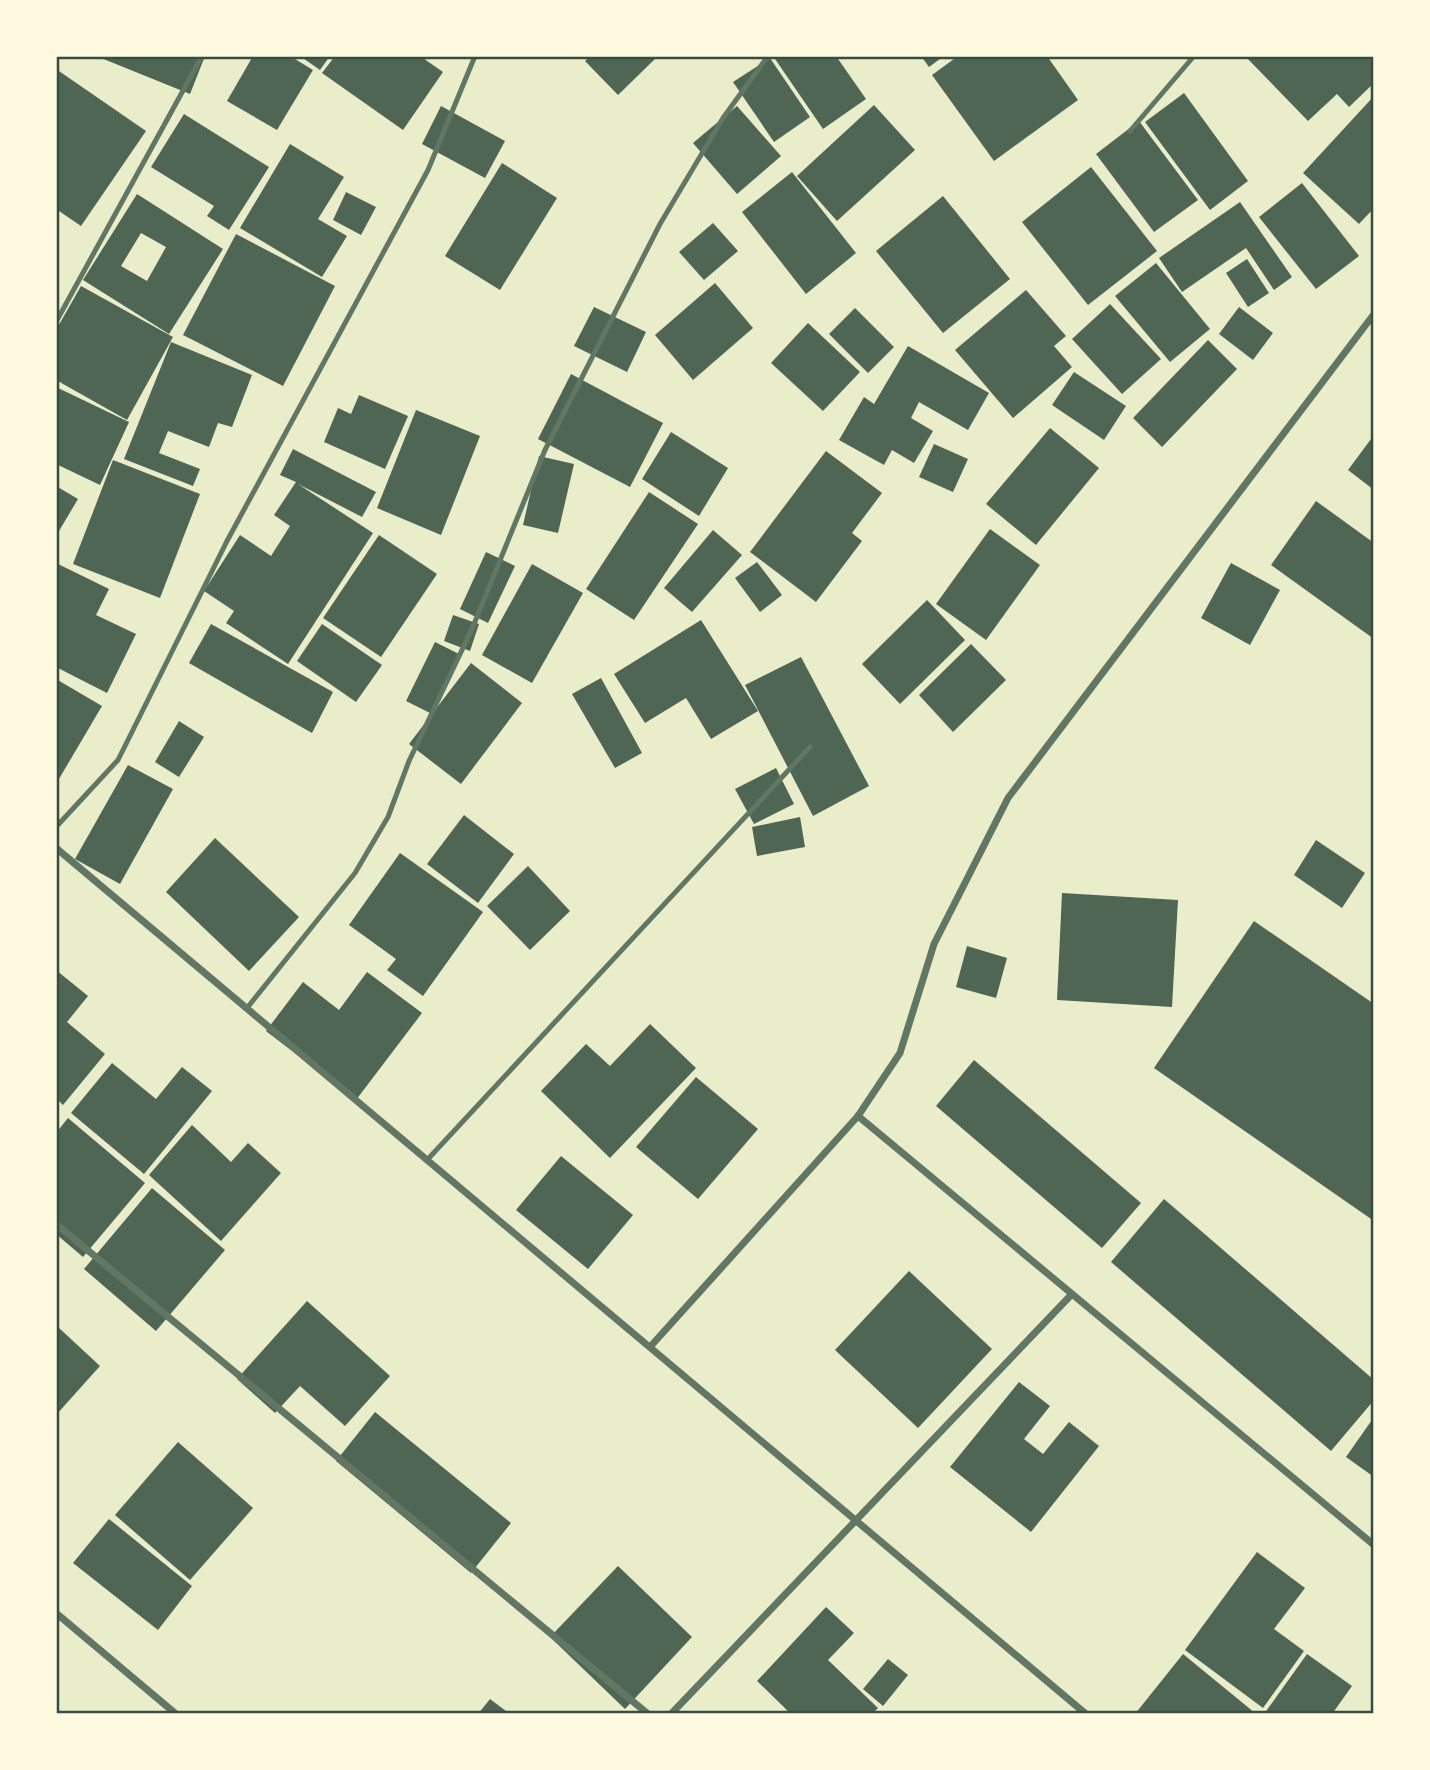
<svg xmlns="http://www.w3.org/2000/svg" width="1430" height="1770" viewBox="0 0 1430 1770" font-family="'Noto Sans',sans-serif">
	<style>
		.building { fill: #4f6655; fill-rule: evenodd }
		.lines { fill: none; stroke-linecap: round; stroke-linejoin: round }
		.service { stroke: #617663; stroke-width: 5 }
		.minor { stroke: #617663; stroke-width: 7 }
		.neatline { fill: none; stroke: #344e41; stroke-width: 2.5 }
	</style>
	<rect width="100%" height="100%" fill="#e9edc9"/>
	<g class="building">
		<polygon points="96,56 205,56 190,94"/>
		<polygon points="253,56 290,56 313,70 277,130 227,101"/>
		<polygon points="300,56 330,56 320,70"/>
		<polygon points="335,56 420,56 443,72 403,130 322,73"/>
		<polygon points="591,56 658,56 618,95 585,61"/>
		<polygon points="773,56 836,56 866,99 823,129"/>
		<polygon points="921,56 944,56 929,67"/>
		<polygon points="958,56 1047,56 1078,100 994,161 932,75"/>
		<polygon points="1245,56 1374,56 1374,83 1349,107 1337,94 1308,121"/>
		<polygon points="770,58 810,117 774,142 733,82"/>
		<polygon points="56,69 146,131 81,226 56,209"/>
		<polygon points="1184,93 1248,181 1210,210 1145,122"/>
		<polygon points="1374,96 1374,208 1359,224 1303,173"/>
		<polygon points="874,105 915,150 837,221 797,176"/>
		<polygon points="441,106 505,141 485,178 422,144"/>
		<polygon points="737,106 781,156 737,194 693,143"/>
		<polygon points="184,114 269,167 229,230 207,216 214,206 151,167"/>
		<polygon points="1139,121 1198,200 1154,232 1096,154"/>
		<polygon points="290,144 344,177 318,219 347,236 322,277 240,228"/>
		<polygon points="502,163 557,198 500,290 445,256"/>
		<polygon points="1091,167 1157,251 1088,305 1022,222"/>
		<polygon points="792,172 856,253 806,294 742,212"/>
		<polygon points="1302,183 1359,256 1316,289 1259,217"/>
		<polygon points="346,192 376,207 361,235 333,220"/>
		<path d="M 137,194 L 223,249 L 169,334 L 83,280 ZM 141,233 L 166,247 L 147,281 L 121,266 Z"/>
		<polygon points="943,196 1010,279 943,333 876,251"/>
		<polygon points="1240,202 1292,277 1274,290 1246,248 1182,292 1159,258"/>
		<polygon points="713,223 738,251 704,280 679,252"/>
		<polygon points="236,234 335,286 283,386 183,335"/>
		<polygon points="1247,259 1269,293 1248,307 1226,273"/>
		<polygon points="1156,263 1210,329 1170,362 1115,296"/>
		<polygon points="715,283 753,328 693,380 655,335"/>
		<polygon points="81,286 173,337 127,420 56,380 56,330"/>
		<polygon points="1026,290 1066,336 1054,346 1072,367 1013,418 955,350"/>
		<polygon points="1110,304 1161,359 1122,394 1072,339"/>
		<polygon points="594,307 646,332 627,372 574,346"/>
		<polygon points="1239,307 1273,333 1253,360 1219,334"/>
		<polygon points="855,308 894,347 868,373 829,334"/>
		<polygon points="808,323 860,372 823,411 771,363"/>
		<polygon points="1208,340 1237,369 1162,447 1133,418"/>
		<polygon points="171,342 252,375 232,427 218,423 209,447 168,431 159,453 200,469 193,486 124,459"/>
		<polygon points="908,346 989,393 968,430 919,402 911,418 933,431 914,463 892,450 884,465 839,440 864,397 874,404"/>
		<polygon points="1074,372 1126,406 1104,440 1052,405"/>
		<polygon points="571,374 663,423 630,487 538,439"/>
		<polygon points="56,387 129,422 100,485 56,464"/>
		<polygon points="359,395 408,416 385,469 324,442 338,408 351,414"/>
		<polygon points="416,410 480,436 441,535 377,508"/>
		<polygon points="1050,428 1099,468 1036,545 986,504"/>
		<polygon points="671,432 728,468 699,516 642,479"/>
		<polygon points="1374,435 1374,490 1348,470"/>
		<polygon points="934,444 968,459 953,492 919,477"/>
		<polygon points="293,449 376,492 362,517 298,484 373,533 288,664 226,623 234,611 204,591 240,535 271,556 290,526 274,515 296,482 280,475"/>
		<polygon points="826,451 882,493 852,533 862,541 816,602 750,552"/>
		<polygon points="539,456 574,464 558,533 523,525"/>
		<polygon points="113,460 200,494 160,598 73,564"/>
		<polygon points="56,486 78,499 56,536"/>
		<polygon points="649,492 698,524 634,620 586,589"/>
		<polygon points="1316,501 1374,543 1374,639 1271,565"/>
		<polygon points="990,529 1040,565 986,640 936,604"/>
		<polygon points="713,530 742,555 692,612 664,588"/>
		<polygon points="379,535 437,574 381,657 323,618"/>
		<polygon points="486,552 515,566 488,623 460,609"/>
		<polygon points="757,562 782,595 760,612 735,578"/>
		<polygon points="56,563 109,589 96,615 136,634 107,693 56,667"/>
		<polygon points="1231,563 1280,590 1250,645 1201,618"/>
		<polygon points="532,564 583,593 532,683 482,655"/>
		<polygon points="927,600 965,640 900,704 862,664"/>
		<polygon points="453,615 479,624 470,651 444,641"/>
		<polygon points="701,620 758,711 711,739 686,698 645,723 614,674"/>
		<polygon points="211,624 333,692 312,733 189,663"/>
		<polygon points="322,624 382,665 356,702 297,661"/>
		<polygon points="435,642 459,654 430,713 406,701"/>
		<polygon points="971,644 1006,680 953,732 919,695"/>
		<polygon points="801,657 869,786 813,816 745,685"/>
		<polygon points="471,663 522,703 461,784 409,744"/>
		<polygon points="601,678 642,753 615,768 572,694"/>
		<polygon points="56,679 102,706 56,784"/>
		<polygon points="179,721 204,737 179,777 155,762"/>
		<polygon points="128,765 173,789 120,884 75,859"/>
		<polygon points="776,768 794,804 754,824 735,789"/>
		<polygon points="464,815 514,854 478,903 427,864"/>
		<polygon points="800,817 805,847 757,856 752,827"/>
		<polygon points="215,838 299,917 249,971 166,892"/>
		<polygon points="1316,840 1365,873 1342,908 1294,875"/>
		<polygon points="400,853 483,912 423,996 387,970 396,959 349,925"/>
		<polygon points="528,866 570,911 530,950 487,906"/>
		<polygon points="1062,893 1178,900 1172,1007 1057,1000"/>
		<polygon points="1254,921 1374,1004 1374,1221 1154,1068"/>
		<polygon points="967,946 1007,958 996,998 956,987"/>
		<polygon points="56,970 88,996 67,1022 105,1054 63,1105 56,1098"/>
		<polygon points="367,972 422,1013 356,1100 266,1031 303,982 339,1010"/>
		<polygon points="650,1024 696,1068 610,1158 541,1091 586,1044 610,1066"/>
		<polygon points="974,1060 1141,1203 1102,1248 936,1106"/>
		<polygon points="112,1063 156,1099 182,1067 212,1091 144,1174 71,1113"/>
		<polygon points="696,1077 758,1129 698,1199 636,1147"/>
		<polygon points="68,1118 145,1183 83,1257 56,1234 56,1133"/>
		<polygon points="192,1125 231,1162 248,1143 281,1173 221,1241 149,1175"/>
		<polygon points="561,1156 633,1215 588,1269 516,1210"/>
		<polygon points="152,1188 225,1250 156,1331 84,1269"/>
		<polygon points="1164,1199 1374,1380 1374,1400 1331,1451 1111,1262"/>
		<polygon points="909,1271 992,1349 918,1428 835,1350"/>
		<polygon points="307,1301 390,1376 345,1426 300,1386 275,1413 237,1379"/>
		<polygon points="58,1327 100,1366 56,1415 56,1329"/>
		<polygon points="1019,1382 1050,1406 1024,1439 1043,1454 1069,1422 1099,1446 1031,1532 950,1467"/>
		<polygon points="375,1412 511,1523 471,1573 336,1461"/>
		<polygon points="1374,1417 1374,1477 1346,1457"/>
		<polygon points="178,1442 253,1508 190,1580 115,1515"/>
		<polygon points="109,1519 192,1586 158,1630 73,1563"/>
		<polygon points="1257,1552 1305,1588 1274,1629 1304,1651 1263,1708 1185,1650"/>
		<polygon points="618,1566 692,1637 625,1709 550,1637"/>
		<polygon points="826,1607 854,1633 828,1660 878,1708 872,1714 791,1714 757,1681"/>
		<polygon points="1183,1654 1255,1713 1254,1714 1135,1714"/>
		<polygon points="1307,1654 1352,1686 1332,1714 1264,1714"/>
		<polygon points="888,1659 908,1675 883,1706 863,1689"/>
		<polygon points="490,1699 510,1714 478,1714"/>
	</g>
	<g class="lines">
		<g class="service">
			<polyline points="1130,131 1194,56"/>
			<polyline points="56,322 202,56"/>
			<polyline points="56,827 118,760 227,541 428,170 475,56"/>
			<polyline points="247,1008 355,873 388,817 409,761 472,629 545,450 660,224 723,118 768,56"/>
			<polyline points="428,1159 810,747"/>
		</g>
		<g class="minor">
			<polyline points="56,848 1086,1714"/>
			<polyline points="858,1116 1374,1545"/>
			<polyline points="56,1224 648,1714"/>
			<polyline points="650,1347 858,1116 900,1053 934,944 1008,798 1374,314"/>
			<polyline points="56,1613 176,1714"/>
			<polyline points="671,1714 1072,1294"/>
		</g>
	</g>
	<rect width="1430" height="1770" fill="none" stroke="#fefae0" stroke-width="116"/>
	<rect x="58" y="58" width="1314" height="1654" class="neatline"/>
</svg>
